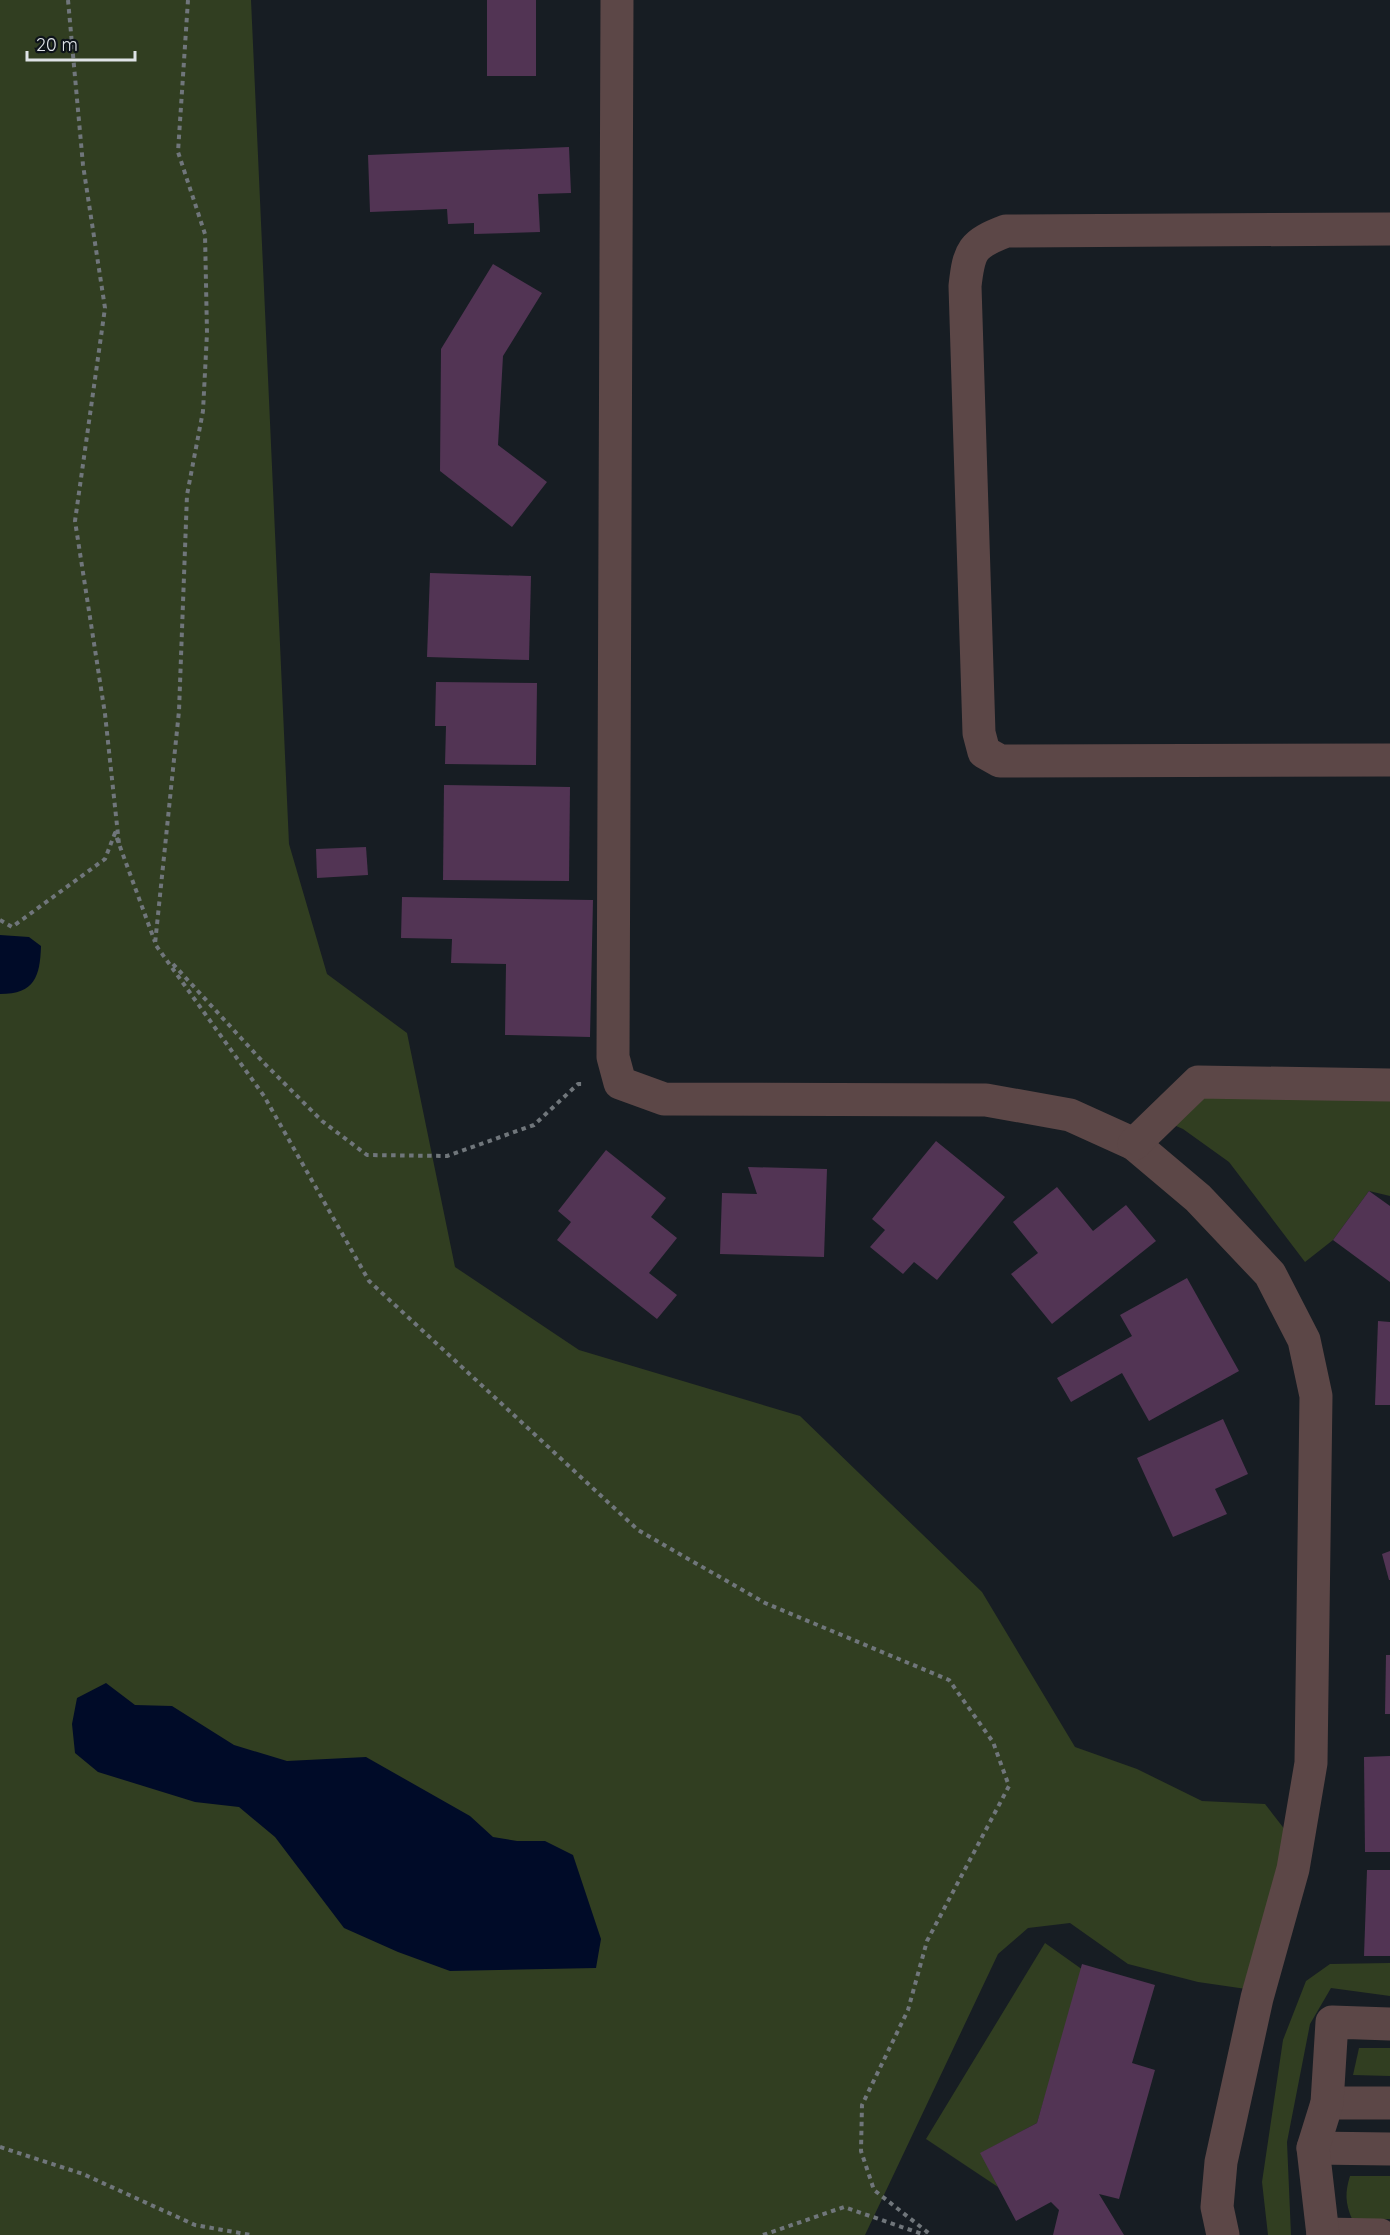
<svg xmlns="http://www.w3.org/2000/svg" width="1390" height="2235" viewBox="0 0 1390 2235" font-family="Quicksand,sans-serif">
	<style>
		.green { fill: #313e21 }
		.water { fill: #000b28 }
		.building { fill: #523454 }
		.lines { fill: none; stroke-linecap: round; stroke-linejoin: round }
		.path { stroke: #70767b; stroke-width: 4; stroke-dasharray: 4.5 4.5; stroke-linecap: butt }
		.minor { stroke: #5c4747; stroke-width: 33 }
	</style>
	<rect width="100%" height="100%" fill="#171d23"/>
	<g class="green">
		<polygon points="0,0 251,0 289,844 327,974 407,1033 455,1267 579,1350 800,1416 982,1592 1075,1747 1137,1769 1202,1801 1265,1804 1296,1844 1260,1991 1198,1982 1128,1964 1070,1923 1028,1928 998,1954 865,2235 0,2235"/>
		<polygon points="1198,1082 1390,1085 1390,1196 1369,1191 1333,1240 1305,1262 1229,1162 1183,1129 1160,1119"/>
		<polygon points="1045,1943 1083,1970 1037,2123 981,2153 998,2187 926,2139"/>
		<polygon points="1390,1963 1390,1996 1331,1988 1310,2024 1287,2142 1291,2235 1268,2235 1262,2182 1283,2040 1306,1981 1330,1964"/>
		<polygon points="1359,2048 1390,2048 1390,2076 1353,2075"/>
		<path d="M 1350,2176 L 1390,2176 L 1390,2219 L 1352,2219 C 1345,2203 1345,2192 1350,2176 Z"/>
	</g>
	<g class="water">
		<path d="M 0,935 L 29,937 L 41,946 C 40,976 35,994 0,994 Z"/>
		<polygon points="106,1683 135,1705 172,1706 234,1745 287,1761 366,1757 470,1816 493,1837 517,1841 545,1841 573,1855 601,1939 596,1968 450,1971 398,1952 344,1928 275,1837 239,1807 195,1802 98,1772 75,1753 72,1724 77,1698"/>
	</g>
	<g class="building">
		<rect x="487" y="0" width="49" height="76"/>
		<polygon points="569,147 571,193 538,194 540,232 474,234 474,223 448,224 447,209 370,212 368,155"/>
		<polygon points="493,264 542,293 503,356 498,445 547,482 512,527 440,471 441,349"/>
		<polygon points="430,573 531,576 529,660 427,657"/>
		<polygon points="436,682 537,683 536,765 445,764 446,726 435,726"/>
		<polygon points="444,785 570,787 569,881 443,880"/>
		<polygon points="366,847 368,875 317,878 316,849"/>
		<polygon points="402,897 593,900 590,1037 505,1035 506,964 451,963 452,939 401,938"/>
		<polygon points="936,1141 1005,1197 937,1280 914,1262 903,1274 870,1247 885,1230 872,1219"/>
		<polygon points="606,1150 666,1198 651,1217 677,1238 649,1273 677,1295 657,1319 557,1240 571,1222 558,1211"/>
		<polygon points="748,1167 827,1169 824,1257 720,1254 722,1193 757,1194"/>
		<polygon points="1057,1187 1093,1231 1126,1205 1156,1241 1052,1324 1011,1274 1038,1253 1013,1222"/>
		<polygon points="1369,1191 1390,1206 1390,1282 1333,1240"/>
		<polygon points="1187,1278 1239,1371 1149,1421 1122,1373 1071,1402 1057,1378 1132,1336 1120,1315"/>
		<polygon points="1378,1321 1390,1322 1390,1405 1375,1405"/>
		<polygon points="1223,1419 1248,1474 1215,1489 1227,1514 1173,1537 1137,1458"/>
		<polygon points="1390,1551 1390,1580 1389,1580 1382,1554"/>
		<polygon points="1386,1655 1390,1655 1390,1714 1385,1714"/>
		<polygon points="1390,1756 1390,1852 1365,1852 1364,1757"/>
		<polygon points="1367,1870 1390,1870 1390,1956 1364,1956"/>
		<polygon points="1082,1964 1155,1985 1132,2063 1155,2070 1119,2199 1099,2194 1124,2235 1053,2235 1059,2210 1051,2202 1016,2221 980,2153 1037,2123"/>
	</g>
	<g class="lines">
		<g class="path">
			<polyline points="68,0 83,165 105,308 75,521 105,714 119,844"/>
			<polyline points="188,0 178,152 205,234 207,333 203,411 187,495 179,711 155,944 264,1096 369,1281 638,1530 765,1603 949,1680 993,1742 1009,1786 927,1941 908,2010 862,2105 861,2151 874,2190 931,2235"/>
			<polyline points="0,920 12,927 105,859 115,833 155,942"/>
			<polyline points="173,964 263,1062 322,1121 367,1155 447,1156 534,1125 578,1084 584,1084"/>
			<polyline points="0,2147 83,2174 195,2225 251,2235"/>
			<polyline points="763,2235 844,2207 925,2235"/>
		</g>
		<g class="minor">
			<polyline points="617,0 613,1057 620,1083 664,1099 986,1100 1070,1115 1134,1144 1198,1198 1270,1274 1304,1340 1316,1396 1311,1763 1293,1869 1257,1998 1221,2162 1217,2207 1223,2235"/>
			<path d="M 1390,229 L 1006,231 C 972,244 969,250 965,286 L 979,733 L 984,752 L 1000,761 L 1390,760"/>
			<polyline points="1134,1144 1198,1082 1390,1085"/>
			<polyline points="1327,2103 1390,2103"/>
			<polyline points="1313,2148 1390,2149"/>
			<polyline points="1323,2234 1380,2235"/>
			<polyline points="1323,2235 1313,2148 1327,2103 1332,2022 1390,2024"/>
		</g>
	</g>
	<path d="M27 51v9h108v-9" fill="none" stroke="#dfe3e7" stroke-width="3"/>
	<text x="36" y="51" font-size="18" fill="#dfe3e7" stroke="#0e141a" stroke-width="4.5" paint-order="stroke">20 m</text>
</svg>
